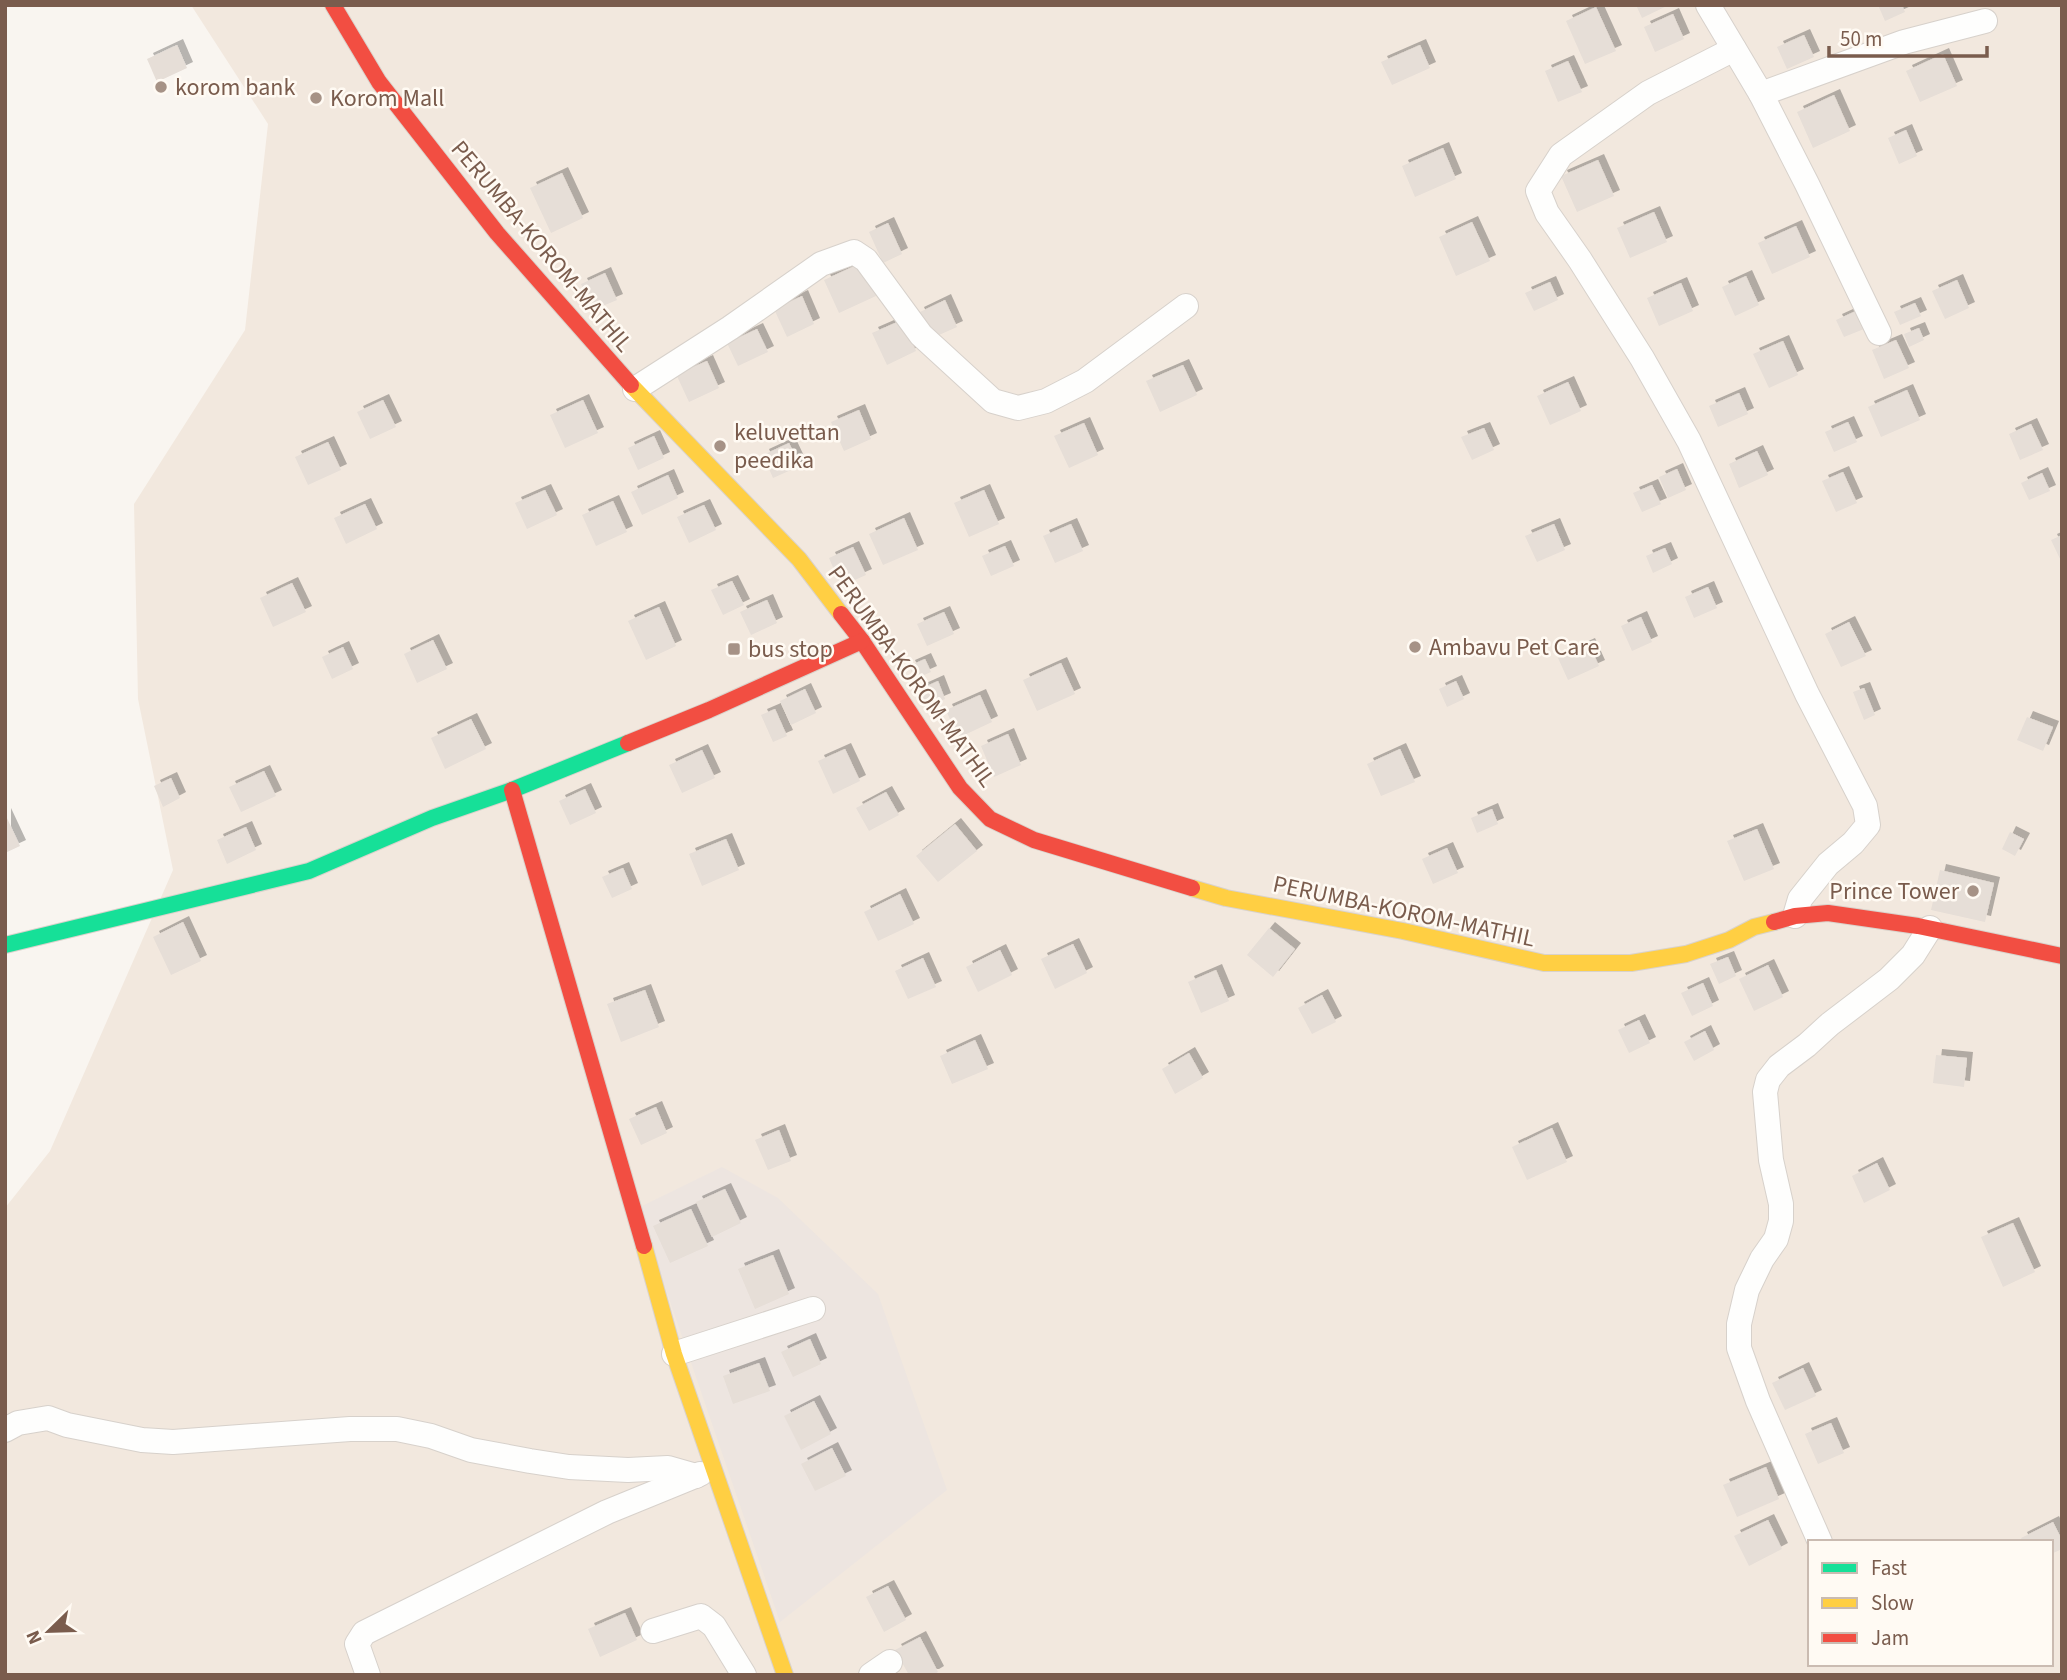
<svg xmlns="http://www.w3.org/2000/svg" width="2067" height="1680" viewBox="0 0 2067 1680" font-family="'Source Sans 3',sans-serif">
	<style>
		.residential { fill: #f2e8de; fill-rule: evenodd }
		.industrial { fill: #ede5e0 }
		.building { fill: #e6ded7; filter: url(#shadow) }
		.lines { fill: none; stroke-linecap: round; stroke-linejoin: round }
		.street-casing { stroke: #d7d1cb; stroke-width: 26 }
		.fast-casing { stroke: #d9d2cb; stroke-width: 18 }
		.slow-casing { stroke: #d9d2cb; stroke-width: 18 }
		.jam-casing { stroke: #d9d2cb; stroke-width: 18 }
		.street { stroke: #fefefd; stroke-width: 24 }
		.fast { stroke: #16e098; stroke-width: 16 }
		.slow { stroke: #ffcf43; stroke-width: 16 }
		.jam { stroke: #f24e42; stroke-width: 16 }
		.poi-dot { fill: #a69286; stroke: #fffaf3; stroke-width: 2.5 }
		.labels { text-anchor: middle; stroke-width: 5; stroke-linejoin: round; paint-order: stroke }
		.poi-label { font-size: 24px; fill: #7a5c4d; stroke: #fffaf3; text-anchor: start }
		.street-label { font-size: 24px; fill: #7a5c4d; stroke: #fffaf3 }
	</style>
	<defs>
		<filter id="shadow"><feDropShadow dx="6" dy="-6" stdDeviation="0" flood-color="#0004"/></filter>
	</defs>
	<rect width="100%" height="100%" fill="#f9f5f0"/>
	<path class="residential" d="M 191,5 L 2062,5 L 2062,1675 L 5,1675 L 5,1208 L 50,1151 L 173,870 L 138,699 L 134,504 L 245,330 L 268,124 ZM 1810,1542 L 2051,1542 L 2051,1664 L 1810,1664 Z"/>
	<polygon class="industrial" points="722,1167 778,1198 878,1294 947,1490 780,1622 638,1208"/>
	<g class="building">
		<polygon points="1636,5 1669,5 1642,18"/>
		<polygon points="1878,5 1902,5 1905,12 1885,21"/>
		<polygon points="1596,7 1616,51 1585,64 1566,21"/>
		<polygon points="1673,14 1684,39 1655,52 1644,27"/>
		<polygon points="1804,35 1814,57 1787,69 1777,47"/>
		<polygon points="177,45 187,68 157,82 147,59"/>
		<polygon points="1420,45 1430,68 1392,85 1381,62"/>
		<polygon points="1943,54 1957,86 1920,102 1906,71"/>
		<polygon points="1568,61 1582,92 1558,102 1545,71"/>
		<polygon points="1834,95 1850,131 1813,148 1797,112"/>
		<polygon points="1906,130 1917,156 1899,164 1888,138"/>
		<polygon points="1443,148 1456,179 1415,197 1402,166"/>
		<polygon points="1598,160 1614,196 1577,212 1561,176"/>
		<polygon points="562,173 583,218 551,233 530,188"/>
		<polygon points="1654,212 1667,242 1630,258 1617,228"/>
		<polygon points="1472,222 1490,261 1456,276 1439,237"/>
		<polygon points="888,223 902,254 883,263 869,232"/>
		<polygon points="1796,226 1810,257 1772,274 1758,243"/>
		<polygon points="861,263 876,296 839,313 824,280"/>
		<polygon points="605,273 617,300 593,310 581,284"/>
		<polygon points="1746,276 1759,305 1735,316 1722,287"/>
		<polygon points="1957,280 1969,308 1945,319 1932,291"/>
		<polygon points="1550,282 1558,300 1534,311 1525,293"/>
		<polygon points="1681,283 1693,311 1659,326 1647,298"/>
		<polygon points="802,296 814,324 787,337 774,309"/>
		<polygon points="945,300 957,327 930,339 918,313"/>
		<polygon points="1915,303 1921,316 1900,325 1894,312"/>
		<polygon points="1856,311 1864,329 1844,337 1836,320"/>
		<polygon points="902,320 916,351 887,365 872,333"/>
		<polygon points="1919,328 1924,340 1909,347 1904,334"/>
		<polygon points="757,329 768,352 738,366 727,343"/>
		<polygon points="1896,340 1909,368 1884,379 1872,350"/>
		<polygon points="1783,341 1798,375 1769,388 1753,354"/>
		<polygon points="707,361 719,388 689,402 676,374"/>
		<polygon points="1183,365 1197,395 1160,412 1146,381"/>
		<polygon points="1568,382 1581,411 1550,425 1537,396"/>
		<polygon points="1907,390 1920,420 1881,437 1868,407"/>
		<polygon points="1739,393 1748,414 1718,427 1709,406"/>
		<polygon points="383,400 396,427 370,439 357,412"/>
		<polygon points="583,400 598,433 565,448 550,415"/>
		<polygon points="859,410 871,439 844,451 831,422"/>
		<polygon points="1848,422 1857,442 1834,452 1825,432"/>
		<polygon points="1084,423 1098,455 1069,468 1054,436"/>
		<polygon points="2031,424 2043,450 2020,460 2009,434"/>
		<polygon points="1484,428 1494,450 1472,460 1461,437"/>
		<polygon points="654,436 664,458 638,470 628,448"/>
		<polygon points="328,442 341,470 308,485 295,457"/>
		<polygon points="789,443 800,466 773,478 763,455"/>
		<polygon points="1757,451 1768,475 1739,488 1729,464"/>
		<polygon points="1677,469 1686,490 1668,498 1659,477"/>
		<polygon points="1843,472 1857,503 1836,512 1822,481"/>
		<polygon points="2042,473 2050,491 2029,500 2021,483"/>
		<polygon points="668,475 678,498 642,515 631,492"/>
		<polygon points="1652,485 1661,504 1642,512 1633,493"/>
		<polygon points="545,490 557,515 527,529 515,503"/>
		<polygon points="984,490 999,524 969,537 954,503"/>
		<polygon points="613,501 627,532 596,546 582,515"/>
		<polygon points="365,504 377,529 346,544 334,518"/>
		<polygon points="704,505 716,530 689,543 677,517"/>
		<polygon points="904,518 918,550 883,565 869,534"/>
		<polygon points="1071,524 1083,551 1055,563 1043,536"/>
		<polygon points="1554,524 1565,550 1537,562 1525,536"/>
		<polygon points="2062,535 2062,563 2051,540"/>
		<polygon points="1005,546 1014,566 991,576 982,556"/>
		<polygon points="853,547 866,575 841,586 829,558"/>
		<polygon points="1665,548 1672,564 1653,573 1646,556"/>
		<polygon points="732,581 744,605 723,615 711,590"/>
		<polygon points="292,583 306,612 273,627 260,598"/>
		<polygon points="1708,587 1717,608 1694,618 1685,597"/>
		<polygon points="767,600 777,623 751,635 740,612"/>
		<polygon points="659,607 676,646 646,660 628,621"/>
		<polygon points="944,612 954,634 927,646 917,624"/>
		<polygon points="1641,617 1652,642 1632,651 1621,626"/>
		<polygon points="1849,622 1866,656 1841,667 1825,634"/>
		<polygon points="433,640 447,669 417,683 404,654"/>
		<polygon points="1589,644 1599,666 1568,680 1558,658"/>
		<polygon points="343,647 353,669 332,679 322,657"/>
		<polygon points="925,659 931,672 915,679 909,666"/>
		<polygon points="1061,663 1075,694 1037,711 1023,680"/>
		<polygon points="938,681 945,699 926,707 918,690"/>
		<polygon points="1456,681 1464,699 1447,707 1439,689"/>
		<polygon points="1864,688 1875,715 1864,720 1853,692"/>
		<polygon points="805,689 816,713 791,725 780,701"/>
		<polygon points="980,695 992,722 958,738 946,710"/>
		<polygon points="775,709 787,736 773,742 761,715"/>
		<polygon points="2027,717 2053,727 2043,751 2017,740"/>
		<polygon points="471,719 486,749 445,769 431,738"/>
		<polygon points="1008,734 1021,765 994,777 981,746"/>
		<polygon points="845,749 860,781 833,794 818,761"/>
		<polygon points="1400,749 1415,782 1381,796 1367,764"/>
		<polygon points="702,750 715,778 682,793 669,765"/>
		<polygon points="264,771 276,796 241,812 229,787"/>
		<polygon points="171,778 180,798 163,807 154,786"/>
		<polygon points="585,789 596,813 570,825 559,801"/>
		<polygon points="886,792 899,815 869,831 856,808"/>
		<polygon points="1492,809 1498,824 1477,833 1471,818"/>
		<polygon points="5,814 20,846 5,853"/>
		<polygon points="955,824 977,851 938,882 916,856"/>
		<polygon points="246,827 256,850 227,864 217,840"/>
		<polygon points="1757,829 1774,869 1744,881 1727,841"/>
		<polygon points="2010,832 2024,839 2015,856 2002,849"/>
		<polygon points="726,839 739,870 702,886 689,854"/>
		<polygon points="1447,848 1458,873 1433,884 1422,859"/>
		<polygon points="623,868 632,889 612,898 602,877"/>
		<polygon points="1940,870 1994,883 1985,922 1931,910"/>
		<polygon points="900,894 914,924 878,941 864,912"/>
		<polygon points="183,922 201,961 171,975 153,937"/>
		<polygon points="1269,928 1295,949 1273,977 1247,955"/>
		<polygon points="1073,944 1087,973 1055,989 1041,959"/>
		<polygon points="1000,950 1012,975 978,992 966,967"/>
		<polygon points="1728,957 1736,976 1719,984 1710,964"/>
		<polygon points="923,958 936,987 908,999 895,971"/>
		<polygon points="1768,965 1783,997 1754,1011 1739,979"/>
		<polygon points="1216,970 1229,1001 1201,1013 1188,982"/>
		<polygon points="1703,983 1713,1006 1692,1016 1681,993"/>
		<polygon points="645,990 659,1027 621,1042 607,1004"/>
		<polygon points="1322,995 1336,1022 1312,1034 1298,1008"/>
		<polygon points="1639,1020 1650,1043 1629,1053 1618,1030"/>
		<polygon points="1705,1031 1714,1050 1694,1061 1684,1042"/>
		<polygon points="975,1040 988,1069 952,1084 940,1056"/>
		<polygon points="1189,1053 1203,1078 1175,1094 1162,1069"/>
		<polygon points="1936,1055 1967,1058 1964,1087 1933,1083"/>
		<polygon points="656,1107 667,1133 641,1145 629,1119"/>
		<polygon points="1552,1128 1567,1162 1527,1180 1512,1147"/>
		<polygon points="779,1130 791,1161 768,1170 755,1140"/>
		<polygon points="1877,1163 1890,1190 1864,1203 1852,1176"/>
		<polygon points="725,1189 741,1223 712,1237 696,1202"/>
		<polygon points="691,1209 708,1246 670,1263 653,1226"/>
		<polygon points="2013,1223 2035,1272 2003,1287 1981,1237"/>
		<polygon points="773,1255 789,1294 755,1309 738,1269"/>
		<polygon points="810,1339 821,1364 793,1377 781,1352"/>
		<polygon points="759,1363 770,1391 733,1404 723,1376"/>
		<polygon points="1803,1368 1816,1396 1785,1410 1772,1383"/>
		<polygon points="814,1401 831,1434 801,1450 784,1416"/>
		<polygon points="1831,1423 1844,1453 1818,1464 1805,1434"/>
		<polygon points="832,1448 846,1476 815,1491 801,1464"/>
		<polygon points="1766,1467 1779,1499 1737,1517 1723,1485"/>
		<polygon points="1768,1520 1782,1549 1749,1566 1734,1536"/>
		<polygon points="2053,1522 2062,1540 2062,1549 2051,1554 2051,1542 2023,1542 2021,1538"/>
		<polygon points="888,1586 906,1620 884,1632 866,1597"/>
		<polygon points="625,1613 637,1640 600,1657 588,1629"/>
		<polygon points="920,1637 938,1672 933,1675 909,1675 895,1650"/>
	</g>
	<g class="lines">
		<g class="street-casing">
			<g id="street">
				<polyline points="1708,5 1761,94 1807,184 1879,333"/>
				<polyline points="1734,49 1648,93 1561,155 1538,191 1547,213 1580,260 1642,358 1689,441 1807,694 1865,806 1868,825 1853,843 1828,864 1800,899 1795,916"/>
				<polyline points="1761,94 1904,42 1985,21"/>
				<polyline points="635,389 730,328 821,264 854,252 866,260 921,335 993,401 1018,408 1046,401 1085,381 1186,306"/>
				<polyline points="674,1354 813,1309"/>
				<polyline points="5,1430 18,1423 48,1418 67,1425 142,1440 173,1442 350,1429 397,1429 431,1436 471,1450 530,1461 569,1467 628,1470 668,1468 696,1476"/>
				<polyline points="1820,1542 1758,1401 1739,1348 1739,1324 1747,1290 1762,1259 1776,1239 1781,1221 1781,1204 1771,1160 1765,1092 1768,1080 1779,1066 1807,1045 1830,1024 1889,979 1913,955 1930,928"/>
				<polyline points="653,1631 701,1616 714,1626 744,1675"/>
				<polyline points="368,1675 357,1644 364,1633 607,1512 700,1474"/>
				<polyline points="871,1675 890,1662"/>
			</g>
		</g>
		<g class="fast-casing">
			<polyline id="fast" points="5,945 309,871 432,818 512,790 628,743"/>
		</g>
		<g class="slow-casing">
			<g id="slow">
				<polyline points="631,385 799,559 841,614"/>
				<polyline points="1192,888 1226,898 1403,931 1544,963 1631,963 1686,954 1729,940 1754,927 1774,922"/>
				<polyline points="644,1246 674,1354 785,1675"/>
			</g>
		</g>
		<g class="jam-casing">
			<g id="jam">
				<polyline points="333,5 379,82 497,233 631,385"/>
				<polyline points="841,614 862,641 960,788 990,819 1034,840 1192,888"/>
				<polyline points="628,743 709,710 862,641"/>
				<polyline points="512,790 644,1246"/>
				<polyline points="1774,922 1795,916 1828,913 1918,926 2062,956"/>
			</g>
		</g>
		<use href="#street" class="street"/>
		<use href="#fast" class="fast"/>
		<use href="#slow" class="slow"/>
		<use href="#jam" class="jam"/>
	</g>
	<g class="poi-dot">
		<circle cx="161" cy="87" r="7"/>
		<circle cx="316" cy="98" r="7"/>
		<circle cx="720" cy="446" r="7"/>
		<circle cx="1415" cy="647" r="7"/>
		<rect x="727" y="642" width="14" height="14" rx="3.5"/>
		<circle cx="1973" cy="891" r="7"/>
	</g>
	<g class="labels">
		<g class="poi-label">
			<text x="175" y="95">korom bank</text>
			<text x="330" y="106">Korom Mall</text>
			<text x="734" y="440">keluvettan<tspan x="734" dy="28">peedika</tspan></text>
			<text x="1429" y="655">Ambavu Pet Care</text>
			<text x="748" y="657">bus stop</text>
			<text x="1959" y="899" text-anchor="end">Prince Tower</text>
		</g>
		<g class="street-label">
			<text transform="translate(542 246) rotate(50)" y="8">PERUMBA-KOROM-MATHIL</text>
			<text transform="translate(912 676) rotate(54)" y="8">PERUMBA-KOROM-MATHIL</text>
			<text transform="translate(1404 911) rotate(12)" y="8">PERUMBA-KOROM-MATHIL</text>
		</g>
	</g>
	<rect width="2067" height="1680" fill="none" stroke="#7a5c4d" stroke-width="14"/>
	<rect x="1808" y="1540" width="245" height="126" fill="#fffaf3" stroke="#cabbb1" stroke-width="2"/>
	<rect x="1822" y="1563" width="35" height="10" fill="#16e098" stroke="#cabbb1" stroke-width="2"/>
	<text x="1871" y="1575" font-size="21" fill="#7a5c4d">Fast</text>
	<rect x="1822" y="1598" width="35" height="10" fill="#ffcf43" stroke="#cabbb1" stroke-width="2"/>
	<text x="1871" y="1610" font-size="21" fill="#7a5c4d">Slow</text>
	<rect x="1822" y="1633" width="35" height="10" fill="#f24e42" stroke="#cabbb1" stroke-width="2"/>
	<text x="1871" y="1645" font-size="21" fill="#7a5c4d">Jam</text>
	<g transform="translate(49 1631) rotate(247)" stroke="#fffaf3" stroke-width="5" paint-order="stroke">
	<path d="M0-5L12 26L0 18L-12 26Z" fill="#7a5c4d"/>
	<text y="-10" font-size="19" font-weight="bold" text-anchor="middle" fill="#7a5c4d">N</text>
	</g>
	<path d="M1829 46v10h158v-10" fill="none" stroke="#7a5c4d" stroke-width="3.5"/>
	<text x="1840" y="46" font-size="21" fill="#7a5c4d" stroke="#fffaf3" stroke-width="5" paint-order="stroke">50 m</text>
</svg>
